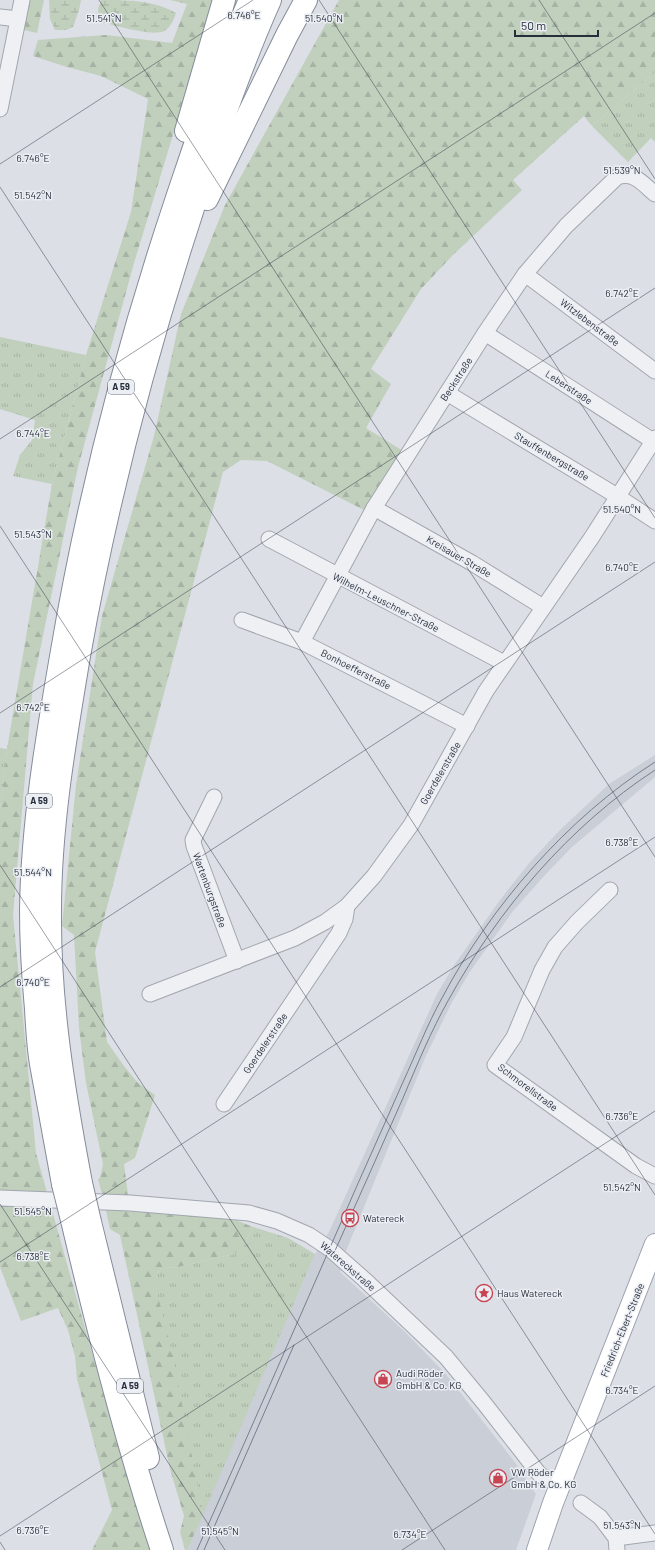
<svg xmlns="http://www.w3.org/2000/svg" width="655" height="1550" viewBox="0 0 655 1550" font-family="Barlow,sans-serif">
	<style>
		.built { fill: #caced7 }
		.grass { fill: url(#grass-tufts) }
		.forest { fill: url(#forest-firs) }
		.wetland { fill: url(#wetland-marsh) }
		.lines { fill: none; stroke-linecap: round; stroke-linejoin: round }
		.minor-casing { stroke: #a2a6af; stroke-width: 17 }
		.major-casing { stroke: #9ca3b0; stroke-width: 22 }
		.highway-casing { stroke: #848c9b; stroke-width: 24 }
		.minor { stroke: #eef0f4; stroke-width: 15 }
		.major { stroke: #fff; stroke-width: 20 }
		.highway { stroke: #fff; stroke-width: 22 }
		.tram { stroke: #767e8e; stroke-width: 1 }
		.highway-bridge-casing { stroke: #848c9b; stroke-width: 24; stroke-linecap: butt }
		.highway-bridge { stroke: #fff; stroke-width: 22 }
		.ticks { fill: none; stroke: #262d3b; stroke-width: 1; stroke-opacity: 0.45 }
		.labels { text-anchor: middle; stroke-width: 3; stroke-linejoin: round; paint-order: stroke }
		.shield { fill: #ebeef3; stroke: #616772; stroke-width: 1 }
		.shield-label { font-size: 9px; font-weight: bold; fill: #262d3b }
		.street-label { font-size: 10px; fill: #262d3b; stroke: #ebeef3 }
		.poi-label { font-size: 10px; fill: #262d3b; stroke: #ebeef3; text-anchor: start }
		.ticks-label { font-size: 10px; text-anchor: middle; fill: #262d3b; stroke: #ebeef3; stroke-width: 3; stroke-linejoin: round; paint-order: stroke }
	</style>
	<defs>
		<pattern id="grass-tufts" width="24" height="20" patternUnits="userSpaceOnUse"><rect width="24" height="20" fill="#c1cfbd"/><path d="M3 7l-1-3M5 7V3M7 7l1-3M15 17l-1-3M17 17v-4M19 17l1-3" fill="none" stroke="#a6b2a3"/></pattern>
		<pattern id="forest-firs" width="22" height="20" patternUnits="userSpaceOnUse"><rect width="22" height="20" fill="#c1cfbd"/><path d="M5 1l3.5 6h-7zM16 11l3.5 6h-7z" fill="#a6b2a3"/></pattern>
		<pattern id="wetland-marsh" width="20" height="14" patternUnits="userSpaceOnUse"><rect width="20" height="14" fill="#c1cfbd"/><path d="M1 5h8M5 5V1M11 12h8M15 12V8" fill="none" stroke="#a6b2a3"/></pattern>
	</defs>
	<rect width="100%" height="100%" fill="#dcdfe5"/>
	<polygon class="built" points="655,755 655,777 572,847 545,875 513,911 469,973 451,1004 425,1058 346,1251 340,1272 403,1330 445,1373 514,1461 536,1494 516,1550 187,1550 315,1254 329,1232 437,994 455,964 500,900 530,862 559,831 609,784"/>
	<g class="grass">
		<polygon points="655,72 655,142 651,138 628,162 592,126"/>
		<polygon points="0,337 86,355 52,484 13,476 20,455 32,440 35,420 0,409"/>
		<polygon points="0,748 7,749 0,810"/>
		<polygon points="253,1227 288,1238 315,1254 203,1515 156,1288 156,1277 158,1271 163,1268 178,1267 234,1254 242,1249"/>
	</g>
	<g class="forest">
		<polygon points="26,0 44,0 37,33 20,29"/>
		<polygon points="170,0 214,0 134,263 78,467 33,684 13,915 36,1153 90,1346 146,1534 152,1550 92,1550 112,1510 77,1379 75,1356 68,1330 58,1308 21,1321 0,1267 0,810 7,749 52,484 86,355 131,212 148,99 101,76 67,67 33,56 38,40 106,35 172,43 187,4"/>
		<polygon points="339,0 655,0 655,72 592,126 584,116 513,180 522,190 453,255 421,289 371,369 391,384 366,428 403,451 366,511 267,461 241,460 223,472 95,952 107,1042 124,1066 138,1083 155,1095 135,1158 124,1164 128,1195 102,1194 98,1179 100,1178 103,1164 86,1083 79,1028 74,935 62,926 76,785 102,616 154,436 181,314 225,205"/>
		<polygon points="106,1210 207,1216 238,1221 253,1227 242,1249 234,1254 178,1267 163,1268 158,1271 156,1277 156,1288 173,1356 203,1515 187,1550 185,1550 180,1532 184,1516 170,1469 120,1235 110,1229"/>
	</g>
	<g class="wetland">
		<polygon points="49,0 81,0 79,10 73,27 66,30 55,30 50,19"/>
		<path d="M 101,0 C 127,0 154,0 176,13 C 173,21 171,27 164,31 C 153,37 112,25 100,21 L 98,9 Z"/>
	</g>
	<g class="lines">
		<g class="minor-casing">
			<g id="minor">
				<polyline points="0,17 18,19"/>
				<polyline points="0,109 22,0"/>
				<polyline points="525,274 655,371"/>
				<polyline points="485,333 653,441"/>
				<polyline points="447,393 617,496 655,521"/>
				<polyline points="374,508 472,563 543,607"/>
				<polyline points="269,539 504,663"/>
				<polyline points="242,620 302,642 467,726"/>
				<path d="M 302,642 L 374,508 L 485,333 L 525,274 L 566,226 L 617,177 C 634,171 643,184 655,194"/>
				<polyline points="214,797 193,840 194,846 237,961"/>
				<polyline points="610,890 577,922 555,947 542,970 514,1037 495,1065 636,1166 655,1176"/>
				<polyline points="150,994 295,938 325,922 347,906"/>
				<polyline points="224,1104 339,933 345,919 347,906 374,876 411,825 486,691 592,537 655,438"/>
				<polyline points="0,1198 130,1203 249,1213 277,1221 309,1235 330,1249 365,1280 446,1357 484,1403 540,1475 561,1485"/>
				<polyline points="581,1503 600,1517 616,1538 617,1550"/>
				<polyline points="616,1538 655,1533"/>
			</g>
		</g>
		<g class="major-casing">
			<polyline id="major" points="537,1550 553,1503 655,1244"/>
		</g>
		<g class="highway-casing">
			<g id="highway">
				<polyline points="186,131 224,0"/>
				<polyline points="207,199 287,35 306,0"/>
				<path d="M 81,1183 C 64,1093 49,1003 50,910 C 50,825 65,740 79,656 C 105,509 142,365 188,224 C 212,148 238,72 270,0"/>
				<path d="M 63,1184 C 56,1144 48,1104 41,1064 C 38,1046 37,1027 36,1009 C 33,976 31,944 31,911 C 32,824 47,737 62,651 C 88,498 127,347 176,201 C 199,133 221,65 250,0"/>
				<path d="M 72,1220 C 98,1331 126,1442 162,1550"/>
				<polyline points="90,1222 148,1458"/>
			</g>
		</g>
		<use href="#minor" class="minor"/>
		<use href="#major" class="major"/>
		<use href="#highway" class="highway"/>
		<g class="tram">
			<path d="M 334,1253 C 357,1202 380,1150 403,1098 C 417,1065 431,1031 449,999 C 499,909 568,827 655,770"/>
			<path d="M 197,1550 C 245,1442 292,1335 339,1227 C 360,1178 382,1130 403,1082 C 416,1054 427,1025 442,998 C 490,907 567,818 655,762"/>
			<polyline points="204,1550 294,1345"/>
		</g>
		<g class="highway-bridge-casing">
			<g id="highway-bridge">
				<polyline points="81,1183 90,1222"/>
				<polyline points="63,1184 72,1220"/>
			</g>
		</g>
		<use href="#highway-bridge" class="highway-bridge"/>
	</g>
	<path class="ticks" d="M 99,0 L 655,857M 319,0 L 655,518M 539,0 L 655,179M 0,164 L 253,0M 0,187 L 655,1195M 0,439 L 655,13M 0,526 L 655,1534M 0,713 L 655,288M 0,865 L 445,1550M 0,987 L 655,562M 0,1204 L 225,1550M 0,1262 L 655,837M 0,1536 L 655,1111M 0,1542 L 5,1550M 402,1550 L 655,1386"/>
	<defs>
		<g id="bus-ring" transform="scale(0.9)"><circle r="9.5" fill="#ebeef3" stroke="#c74452" stroke-width="1.5"/><path d="M-5-6H5V4H4V6H2V4H-2V6H-4V4H-5ZM-3.5-4V0h7V-4ZM-3.5 1.2v1.5H-2V1.2ZM2 1.2v1.5H3.5V1.2Z" fill="#c74452"/></g>
		<g id="sight-ring" transform="scale(0.9)"><circle r="9.5" fill="#ebeef3" stroke="#c74452" stroke-width="1.5"/><path d="M0-6L1.8-2.2L6-1.7L2.9 1.2L3.7 5.4L0 3.3L-3.7 5.4L-2.9 1.2L-6-1.7L-1.8-2.2Z" fill="#c74452"/></g>
		<g id="shop-ring" transform="scale(0.9)"><circle r="9.5" fill="#ebeef3" stroke="#c74452" stroke-width="1.5"/><path d="M-5-2.5h2.3a2.7 3.5 0 0 1 5.4 0H5L5.5 6h-11ZM-1.5-2.5h3a1.5 2.3 0 0 0-3 0Z" fill="#c74452"/></g>
	</defs>
	<g fill-rule="evenodd">
		<use href="#bus-ring" x="350" y="1218"/>
		<use href="#sight-ring" x="484" y="1293"/>
		<use href="#shop-ring" x="383" y="1379"/>
		<use href="#shop-ring" x="498" y="1478"/>
	</g>
	<g class="labels">
		<g class="shield">
			<rect x="108" y="380" width="26" height="14" rx="3"/>
			<rect x="26" y="794" width="26" height="14" rx="3"/>
			<rect x="117" y="1379" width="26" height="14" rx="3"/>
		</g>
		<g class="shield-label">
			<text x="121" y="390">A 59</text>
			<text x="39" y="804">A 59</text>
			<text x="130" y="1389">A 59</text>
		</g>
		<g class="street-label">
			<text transform="translate(590 322) rotate(37)" y="4">Witzlebenstraße</text>
			<text transform="translate(456 379) rotate(-57)" y="4">Beckstraße</text>
			<text transform="translate(569 387) rotate(33)" y="4">Leberstraße</text>
			<text transform="translate(552 456) rotate(31)" y="4">Stauffenbergstraße</text>
			<text transform="translate(459 556) rotate(30)" y="4">Kreisauer Straße</text>
			<text transform="translate(386 602) rotate(27)" y="4">Wilhelm-Leuschner-Straße</text>
			<text transform="translate(356 669) rotate(27)" y="4">Bonhoefferstraße</text>
			<text transform="translate(440 773) rotate(-60)" y="4">Goerdelerstraße</text>
			<text transform="translate(210 890) rotate(70)" y="4">Wartenburgstraße</text>
			<text transform="translate(265 1043) rotate(-56)" y="4">Goerdelerstraße</text>
			<text transform="translate(528 1087) rotate(37)" y="4">Schmorellstraße</text>
			<text transform="translate(348 1266) rotate(41)" y="4">Watereckstraße</text>
			<text transform="translate(622 1330) rotate(-68)" y="4">Friedrich-Ebert-Straße</text>
		</g>
		<g class="poi-label">
			<text x="363" y="1222">Watereck</text>
			<text x="497" y="1297">Haus Watereck</text>
			<text x="396" y="1377">Audi Röder<tspan x="396" dy="12">GmbH &amp; Co. KG</tspan></text>
			<text x="511" y="1476">VW Röder<tspan x="511" dy="12">GmbH &amp; Co. KG</tspan></text>
		</g>
	</g>
	<g class="ticks-label">
		<text x="244" y="19">6.746°E</text>
		<text x="104" y="22">51.541°N</text>
		<text x="324" y="22">51.540°N</text>
		<text x="33" y="162">6.746°E</text>
		<text x="622" y="174">51.539°N</text>
		<text x="33" y="199">51.542°N</text>
		<text x="622" y="297">6.742°E</text>
		<text x="33" y="437">6.744°E</text>
		<text x="622" y="513">51.540°N</text>
		<text x="33" y="538">51.543°N</text>
		<text x="622" y="571">6.740°E</text>
		<text x="33" y="711">6.742°E</text>
		<text x="622" y="846">6.738°E</text>
		<text x="33" y="876">51.544°N</text>
		<text x="33" y="986">6.740°E</text>
		<text x="622" y="1120">6.736°E</text>
		<text x="622" y="1191">51.542°N</text>
		<text x="33" y="1215">51.545°N</text>
		<text x="33" y="1260">6.738°E</text>
		<text x="622" y="1394">6.734°E</text>
		<text x="622" y="1529">51.543°N</text>
		<text x="33" y="1534">6.736°E</text>
		<text x="220" y="1535">51.545°N</text>
		<text x="410" y="1538">6.734°E</text>
	</g>
	<path d="M515 30v6h83v-6" fill="none" stroke="#262d3b" stroke-width="2"/>
	<text x="521" y="30" font-size="12" fill="#262d3b" stroke="#ebeef3" stroke-width="3" paint-order="stroke">50 m</text>
</svg>
